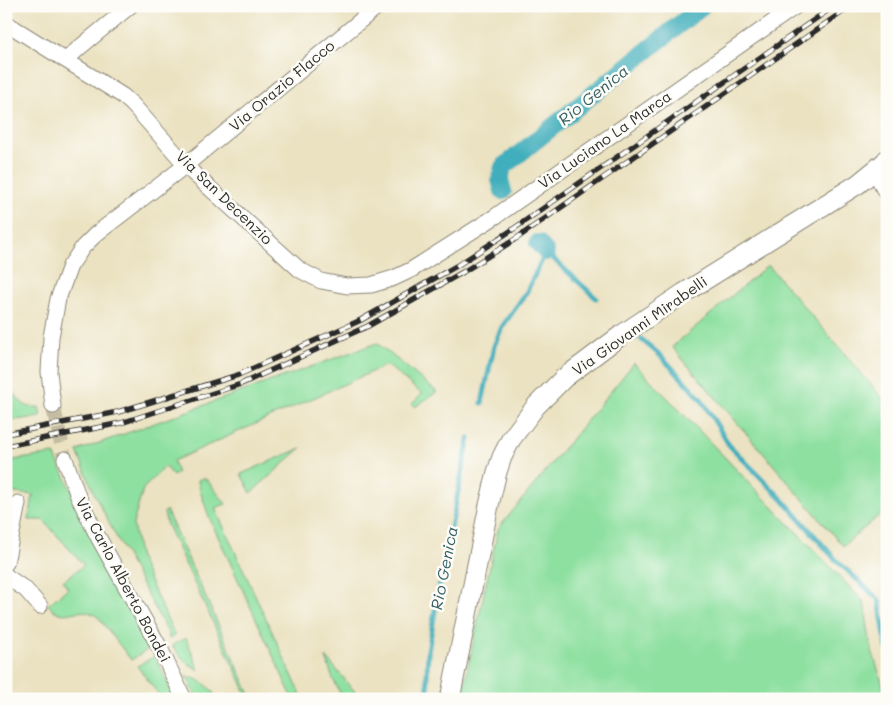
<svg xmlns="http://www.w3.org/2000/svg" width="893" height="705" viewBox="0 0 893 705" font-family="Mali,sans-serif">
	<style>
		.green { fill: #8ee0a0; stroke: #5c8666 }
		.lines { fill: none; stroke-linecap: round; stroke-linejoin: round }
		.stream { stroke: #3faebc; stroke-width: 5 }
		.canal { stroke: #3faebc; stroke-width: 18 }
		.minor-tunnel { stroke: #c5bda3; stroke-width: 15; stroke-dasharray: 15 8; stroke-linecap: butt }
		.minor-casing { stroke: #8b8676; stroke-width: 17 }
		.tertiary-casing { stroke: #8b8676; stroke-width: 21 }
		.minor { stroke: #fff; stroke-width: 15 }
		.tertiary { stroke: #fff; stroke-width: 19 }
		.rail-casing { stroke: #2b2b2b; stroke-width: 5.5 }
		.rail { stroke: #fdfcf7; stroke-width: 4; stroke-dasharray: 11; stroke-linecap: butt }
		.labels { text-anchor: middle; stroke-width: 5; stroke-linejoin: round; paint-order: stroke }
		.street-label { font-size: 15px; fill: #2b2b2b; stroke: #fdfcf7 }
		.water-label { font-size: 16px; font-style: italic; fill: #335f65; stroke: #fdfcf7 }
	</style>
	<rect width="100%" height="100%" fill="#fdfcf7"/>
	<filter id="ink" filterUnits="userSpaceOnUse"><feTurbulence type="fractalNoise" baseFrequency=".02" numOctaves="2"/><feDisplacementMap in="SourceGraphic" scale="10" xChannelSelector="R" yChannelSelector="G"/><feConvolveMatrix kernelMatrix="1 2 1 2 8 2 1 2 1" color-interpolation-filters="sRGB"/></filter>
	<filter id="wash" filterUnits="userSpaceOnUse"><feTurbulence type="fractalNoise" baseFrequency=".0096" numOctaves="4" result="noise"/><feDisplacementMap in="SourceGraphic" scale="20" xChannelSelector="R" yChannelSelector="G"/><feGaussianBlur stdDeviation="1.12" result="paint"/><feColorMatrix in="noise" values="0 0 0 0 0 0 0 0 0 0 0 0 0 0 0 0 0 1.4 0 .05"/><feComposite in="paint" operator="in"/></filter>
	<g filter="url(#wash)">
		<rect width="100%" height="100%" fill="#ebe2c1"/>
		<g class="green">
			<polygon points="768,265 887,403 887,509 843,546 672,347"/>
			<polygon points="377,343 437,392 415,407 412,404 422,394 387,365 173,461 178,473 173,476 165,466 143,489 133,524 140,559 175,636 169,639 169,635 110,525 94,493 77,451"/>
			<polygon points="634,363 864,602 871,647 887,699 461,699 498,529"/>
			<path d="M 6,383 C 17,394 20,410 39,407 L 41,417 L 6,421 Z"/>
			<polygon points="301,448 251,493 241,474"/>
			<path d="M 54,454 L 150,648 L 131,660 L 99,618 C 81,603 69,620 55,611 C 52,609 50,607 48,605 L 68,588 L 63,581 L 84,565 L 43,520 L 29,520 L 33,495 L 6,492 L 6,461 Z"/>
			<polygon points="203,478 207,480 226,504 215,508 303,699 293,699 209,517 199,487 198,480"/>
			<polygon points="166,510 252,699 249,699 167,525 164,513"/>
			<path d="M 186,638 L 199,670 C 186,663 180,657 172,645 Z"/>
			<polygon points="155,656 175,699 162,699 137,666"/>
			<polygon points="326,657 361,699 343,699 332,677"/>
			<path d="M 187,676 C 201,680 210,685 217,699 L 197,699 Z"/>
		</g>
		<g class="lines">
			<g class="stream">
				<polyline points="641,339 661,356 701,399 729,445 783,500 836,560 879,600 887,648"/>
				<polyline points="482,403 494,346 502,327 526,293 546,252 596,298"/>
				<polyline points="429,699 427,676 428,651 441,577 469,438"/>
			</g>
			<g class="canal">
				<polyline points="503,191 500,180 503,167 702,6"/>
				<polyline points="538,243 546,252"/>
			</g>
		</g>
	</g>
	<g filter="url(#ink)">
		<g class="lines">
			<polyline class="minor-tunnel" points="53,406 65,459"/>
			<g class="minor-casing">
				<g id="minor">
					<polyline points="6,23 123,96 133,105 193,173 300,270 321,281 347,286 371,285 394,278 411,270 496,216 796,6"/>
					<polyline points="66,60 79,48 130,6"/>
					<polyline points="53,406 49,372 51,337 58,299 70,266 83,247 96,234 186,165 378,6"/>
					<polyline points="65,459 78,496 97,535 160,648 184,699"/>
					<polyline points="6,563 18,503"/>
					<polyline points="6,576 26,590 40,606"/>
				</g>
			</g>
			<g class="tertiary-casing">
				<g id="tertiary">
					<path d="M 887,159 C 880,169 879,180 887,190"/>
					<polyline points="450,699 489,505 497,472 502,457 511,439 536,406 564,378 620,336 684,293 858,184 885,162"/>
				</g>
			</g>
			<use href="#minor" class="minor"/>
			<use href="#tertiary" class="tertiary"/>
			<g class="rail-casing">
				<g id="rail">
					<polyline points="6,434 118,412 238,375 361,320 458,265 512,230 834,6"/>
					<polyline points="6,446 121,423 241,384 368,326 463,272 517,238 851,6"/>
				</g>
			</g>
			<use href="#rail" class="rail"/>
		</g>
	</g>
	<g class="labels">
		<g class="street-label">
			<text transform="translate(282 86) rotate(-40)" y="5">Via Orazio Flacco</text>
			<text transform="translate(605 140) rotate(-35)" y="5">Via Luciano La Marca</text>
			<text transform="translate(224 198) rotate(44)" y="5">Via San Decenzio</text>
			<text transform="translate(640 326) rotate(-35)" y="5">Via Giovanni Mirabelli</text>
			<text transform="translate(123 580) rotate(62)" y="5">Via Carlo Alberto Bondei</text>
		</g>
		<g class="water-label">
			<text transform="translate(593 95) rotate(-39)" y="6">Rio Genica</text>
			<text transform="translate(444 568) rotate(-79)" y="6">Rio Genica</text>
		</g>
	</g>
	<rect width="893" height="705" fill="none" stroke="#fdfcf7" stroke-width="25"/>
</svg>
